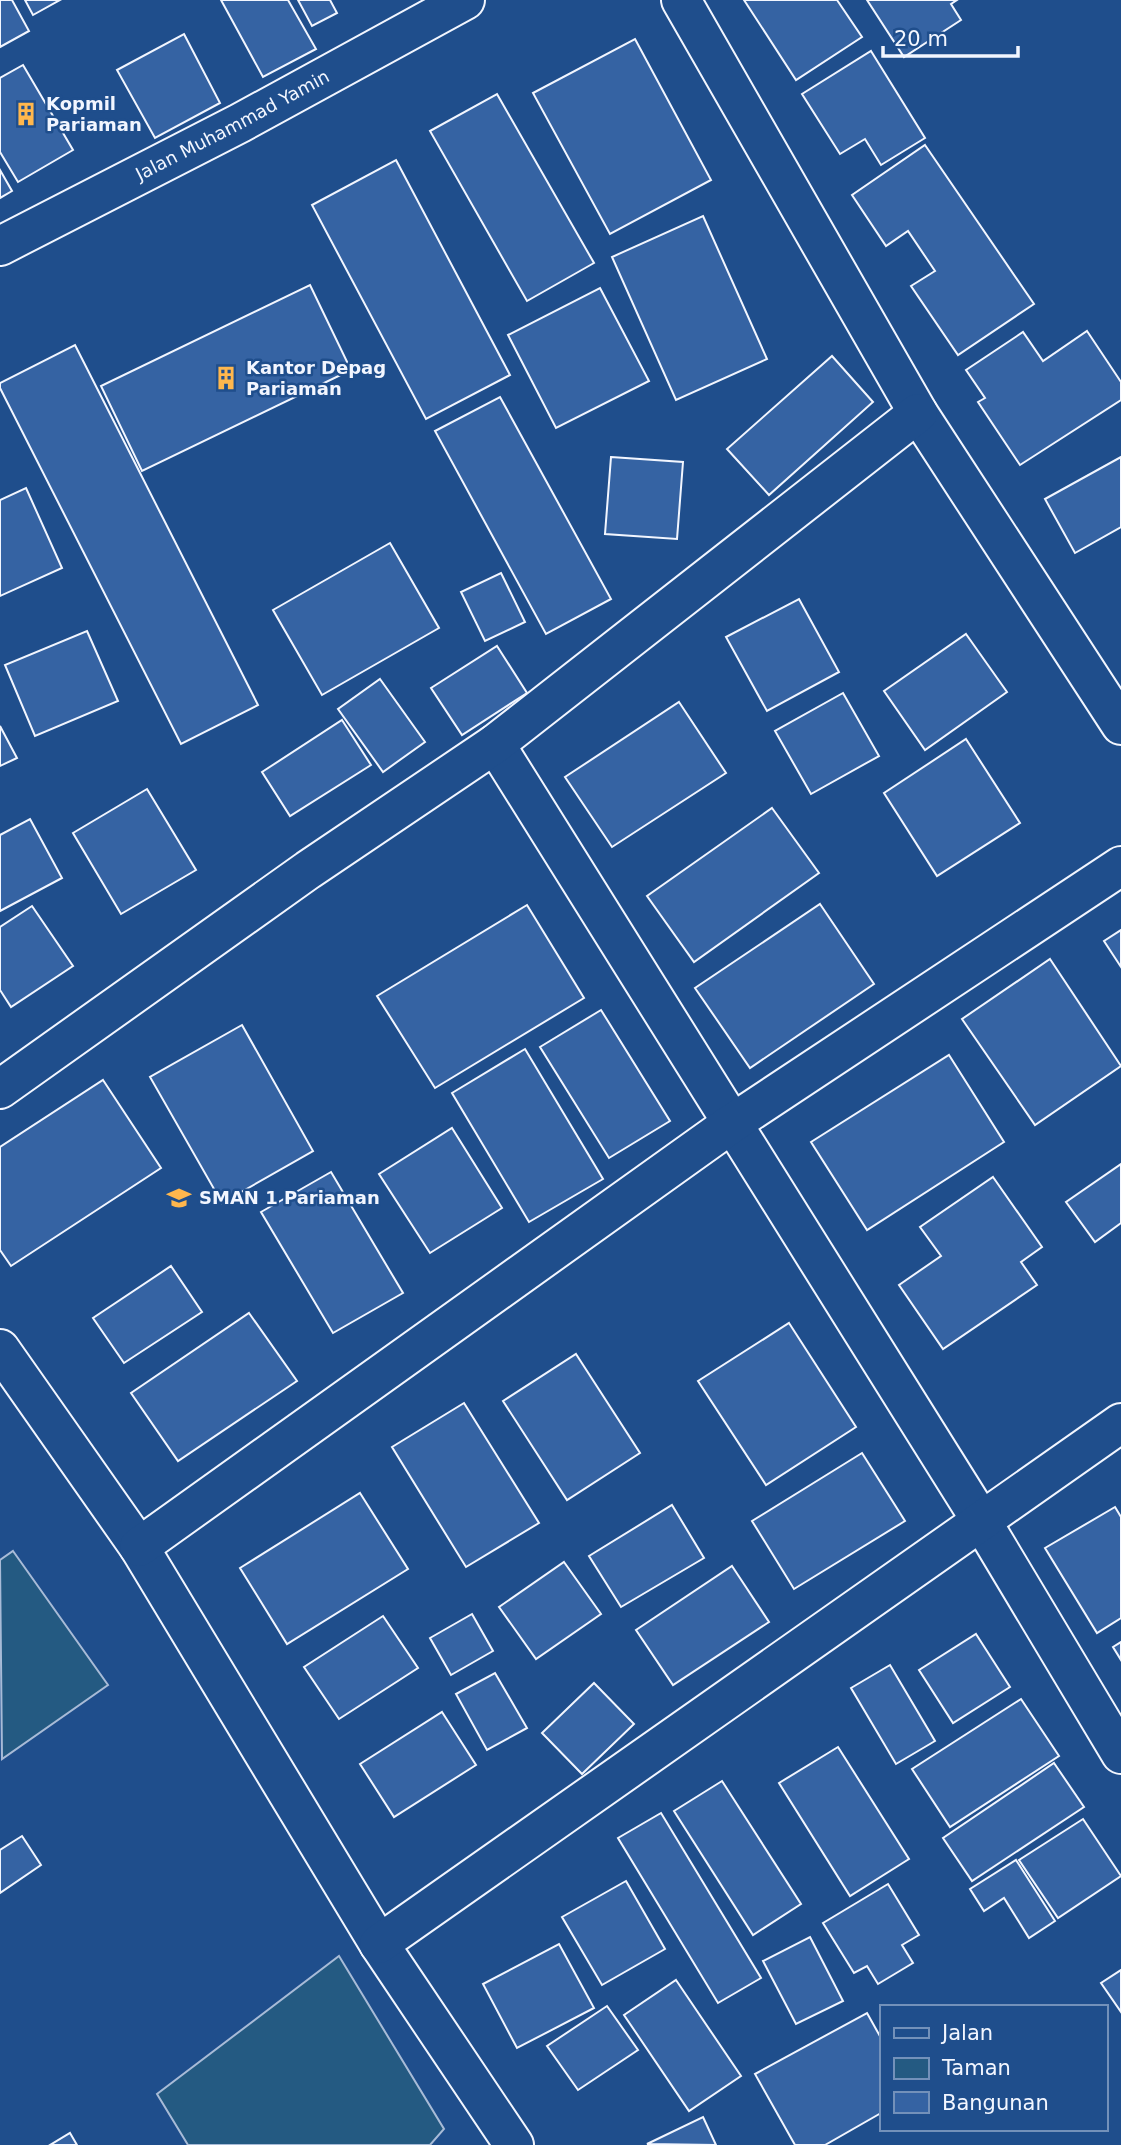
<svg xmlns="http://www.w3.org/2000/svg" width="1121" height="2145" viewBox="0 0 1121 2145" font-family="'DejaVu Sans',sans-serif">
	<style>
		.green { fill: #245a82; stroke: #a8bbd7; stroke-width: 2 }
		.building { fill: #3563a3; stroke: #f2f6ff; stroke-width: 2 }
		.lines { fill: none; stroke-linecap: round; stroke-linejoin: round }
		.minor-casing { stroke: #f2f6ff; stroke-width: 42 }
		.minor { stroke: #1f4e8c; stroke-width: 38 }
		.labels { text-anchor: middle; stroke-width: 5; stroke-linejoin: round; paint-order: stroke }
		.poi-label { font-size: 18px; font-weight: bold; fill: #f2f6ff; stroke: #1f4e8c; text-anchor: start }
		.street-label { font-size: 18px; fill: #f2f6ff; stroke: #1f4e8c }
	</style>
	<rect width="100%" height="100%" fill="#1f4e8c"/>
	<g class="green">
		<polygon points="13,1551 108,1685 2,1759 0,1560"/>
		<polygon points="339,1956 444,2129 430,2145 188,2145 157,2094"/>
	</g>
	<g class="building">
		<polygon points="0,0 12,0 29,31 0,47"/>
		<polygon points="25,0 60,0 33,15"/>
		<polygon points="221,0 288,0 316,49 263,77"/>
		<polygon points="298,0 330,0 337,13 312,26"/>
		<polygon points="744,0 837,0 862,37 796,80"/>
		<polygon points="867,0 957,0 951,4 961,20 904,57"/>
		<polygon points="184,34 220,103 155,138 117,70"/>
		<polygon points="635,39 711,180 610,234 533,93"/>
		<polygon points="871,51 925,138 881,165 865,139 840,154 802,94"/>
		<polygon points="23,65 73,150 18,182 0,152 0,78"/>
		<polygon points="497,94 594,263 527,301 430,131"/>
		<polygon points="925,145 1034,304 958,355 911,286 935,271 908,231 886,246 852,195"/>
		<polygon points="396,160 510,375 426,419 312,205"/>
		<polygon points="0,170 12,191 0,198"/>
		<polygon points="703,216 767,359 676,400 612,257"/>
		<polygon points="310,285 351,370 142,471 101,386"/>
		<polygon points="600,288 649,381 556,428 508,335"/>
		<polygon points="1087,331 1121,382 1121,400 1020,465 978,402 985,398 966,370 1023,332 1043,361"/>
		<polygon points="75,345 258,705 181,744 0,388 0,383"/>
		<polygon points="832,356 873,402 769,495 727,449"/>
		<polygon points="500,397 611,599 546,634 435,431"/>
		<polygon points="611,457 683,462 677,539 605,534"/>
		<polygon points="1121,457 1121,527 1075,553 1045,499"/>
		<polygon points="26,488 62,568 0,596 0,500"/>
		<polygon points="390,543 439,628 322,695 273,610"/>
		<polygon points="501,573 525,622 485,641 461,592"/>
		<polygon points="799,599 839,672 767,711 726,637"/>
		<polygon points="87,631 118,701 35,736 5,665"/>
		<polygon points="966,634 1007,692 925,750 884,691"/>
		<polygon points="497,646 527,693 462,735 431,688"/>
		<polygon points="380,679 425,742 383,772 338,709"/>
		<polygon points="843,693 879,756 811,794 775,731"/>
		<polygon points="679,702 726,773 612,847 565,777"/>
		<polygon points="342,720 371,765 290,816 262,772"/>
		<polygon points="0,726 17,758 0,766"/>
		<polygon points="966,739 1020,823 937,876 884,793"/>
		<polygon points="147,789 196,870 121,914 73,833"/>
		<polygon points="772,808 819,873 694,962 647,896"/>
		<polygon points="30,819 62,878 0,911 0,835"/>
		<polygon points="820,904 874,984 750,1068 695,988"/>
		<polygon points="527,905 584,998 435,1088 377,996"/>
		<polygon points="32,906 73,966 11,1007 0,990 0,927"/>
		<polygon points="1121,930 1121,967 1104,941"/>
		<polygon points="1050,959 1121,1066 1035,1125 962,1019"/>
		<polygon points="601,1010 670,1121 609,1158 540,1047"/>
		<polygon points="242,1025 313,1151 222,1203 150,1077"/>
		<polygon points="525,1049 603,1179 529,1222 452,1093"/>
		<polygon points="949,1055 1004,1142 867,1230 811,1142"/>
		<polygon points="103,1080 161,1168 11,1266 0,1250 0,1147"/>
		<polygon points="452,1128 502,1208 430,1253 379,1174"/>
		<polygon points="1121,1164 1121,1223 1095,1242 1066,1202"/>
		<polygon points="331,1172 403,1293 333,1333 261,1212"/>
		<polygon points="993,1177 1042,1247 1021,1262 1037,1285 943,1349 899,1285 941,1256 920,1227"/>
		<polygon points="171,1266 202,1312 124,1363 93,1318"/>
		<polygon points="249,1313 297,1381 178,1461 131,1393"/>
		<polygon points="789,1323 856,1427 766,1485 698,1381"/>
		<polygon points="576,1354 640,1453 567,1500 503,1401"/>
		<polygon points="464,1403 539,1523 466,1567 392,1447"/>
		<polygon points="862,1453 905,1521 794,1589 752,1521"/>
		<polygon points="360,1493 408,1569 287,1644 240,1568"/>
		<polygon points="672,1505 704,1558 621,1607 589,1556"/>
		<polygon points="1115,1507 1121,1517 1121,1618 1097,1633 1045,1548"/>
		<polygon points="564,1562 601,1614 536,1659 499,1607"/>
		<polygon points="732,1566 769,1622 673,1685 636,1630"/>
		<polygon points="472,1614 493,1651 451,1675 430,1638"/>
		<polygon points="383,1616 418,1668 339,1719 304,1667"/>
		<polygon points="976,1634 1010,1687 953,1723 919,1670"/>
		<polygon points="1121,1642 1121,1660 1113,1647"/>
		<polygon points="890,1665 935,1741 896,1764 851,1688"/>
		<polygon points="495,1673 527,1728 487,1750 456,1694"/>
		<polygon points="594,1683 634,1724 582,1774 542,1733"/>
		<polygon points="1021,1699 1059,1756 950,1827 912,1769"/>
		<polygon points="442,1712 476,1765 394,1817 360,1764"/>
		<polygon points="838,1747 909,1859 850,1896 779,1783"/>
		<polygon points="1054,1763 1084,1807 972,1881 943,1838"/>
		<polygon points="722,1781 801,1904 753,1935 674,1811"/>
		<polygon points="661,1813 761,1978 718,2003 618,1838"/>
		<polygon points="1083,1819 1121,1876 1058,1918 1019,1860"/>
		<polygon points="22,1836 41,1865 0,1893 0,1850"/>
		<polygon points="1016,1860 1055,1921 1029,1938 1004,1898 984,1911 970,1889"/>
		<polygon points="626,1881 665,1949 602,1985 562,1917"/>
		<polygon points="888,1884 919,1935 902,1945 913,1963 878,1984 867,1966 854,1973 823,1923"/>
		<polygon points="810,1937 843,2001 796,2024 763,1961"/>
		<polygon points="559,1944 594,2008 517,2048 483,1984"/>
		<polygon points="1121,1970 1121,2012 1101,1983"/>
		<polygon points="676,1980 741,2076 689,2111 624,2015"/>
		<polygon points="607,2006 638,2050 578,2090 547,2046"/>
		<polygon points="867,2013 881,2038 881,2113 825,2145 795,2145 755,2074"/>
		<polygon points="703,2117 716,2145 647,2144"/>
		<polygon points="70,2133 77,2145 50,2145"/>
	</g>
	<g class="lines">
		<g class="minor-casing">
			<g id="minor">
				<polyline points="681,0 918,413 1121,725"/>
				<path id="s1" d="M 0,246 L 240,123 L 465,0"/>
				<polyline points="495,744 982,1522 1121,1754"/>
				<polyline points="0,1089 308,870 495,744 918,413"/>
				<polyline points="0,1349 139,1547 379,1944 514,2145"/>
				<polyline points="139,1547 731,1124 1121,866"/>
				<polyline points="379,1944 1121,1423"/>
			</g>
		</g>
		<use href="#minor" class="minor"/>
	</g>
	<defs>
		<g id="building-bare" transform="scale(1.89)"><path d="M-4-6H4V6H1V3H-1V6H-4ZM-2.5-4.3h1.7v1.8h-1.7ZM.8-4.3h1.7v1.8H.8ZM-2.5-1h1.7V.8h-1.7ZM.8-1h1.7V.8H.8Z" fill="#ffb74d" stroke="#1f4e8c" stroke-width="2.5" paint-order="stroke"/></g>
		<g id="school-bare" transform="scale(1.89)"><path d="M0-5L7-2L0 1L-7-2ZM-4 1L0 2.5L4 1V4Q0 6-4 4Z" fill="#ffb74d" stroke="#1f4e8c" stroke-width="2.5" paint-order="stroke"/></g>
	</defs>
	<g fill-rule="evenodd">
		<use href="#building-bare" x="26" y="114"/>
		<use href="#building-bare" x="226" y="378"/>
		<use href="#school-bare" x="179" y="1198"/>
	</g>
	<g class="labels">
		<g class="poi-label">
			<text x="46" y="110">Kopmil<tspan x="46" dy="21">Pariaman</tspan></text>
			<text x="246" y="374">Kantor Depag<tspan x="246" dy="21">Pariaman</tspan></text>
			<text x="199" y="1204">SMAN 1 Pariaman</text>
		</g>
		<g class="street-label">
			<text dy="6" stroke="none"><textPath href="#s1" startOffset="262">Jalan Muhammad Yamin</textPath></text>
		</g>
	</g>
	<rect x="880" y="2005" width="228" height="126" fill="#1f4e8c" stroke="#7391ba" stroke-width="2"/>
	<rect x="894" y="2028" width="35" height="10" fill="#1f4e8c" stroke="#7391ba" stroke-width="2"/>
	<text x="942" y="2040" font-size="21" fill="#f2f6ff">Jalan</text>
	<rect x="894" y="2058" width="35" height="21" fill="#245a82" stroke="#7391ba" stroke-width="2"/>
	<text x="942" y="2075" font-size="21" fill="#f2f6ff">Taman</text>
	<rect x="894" y="2092" width="35" height="21" fill="#3563a3" stroke="#7391ba" stroke-width="2"/>
	<text x="942" y="2110" font-size="21" fill="#f2f6ff">Bangunan</text>
	<path d="M883 46v10h135v-10" fill="none" stroke="#f2f6ff" stroke-width="3.5"/>
	<text x="894" y="46" font-size="21" fill="#f2f6ff" stroke="#1f4e8c" stroke-width="5" paint-order="stroke">20 m</text>
</svg>
